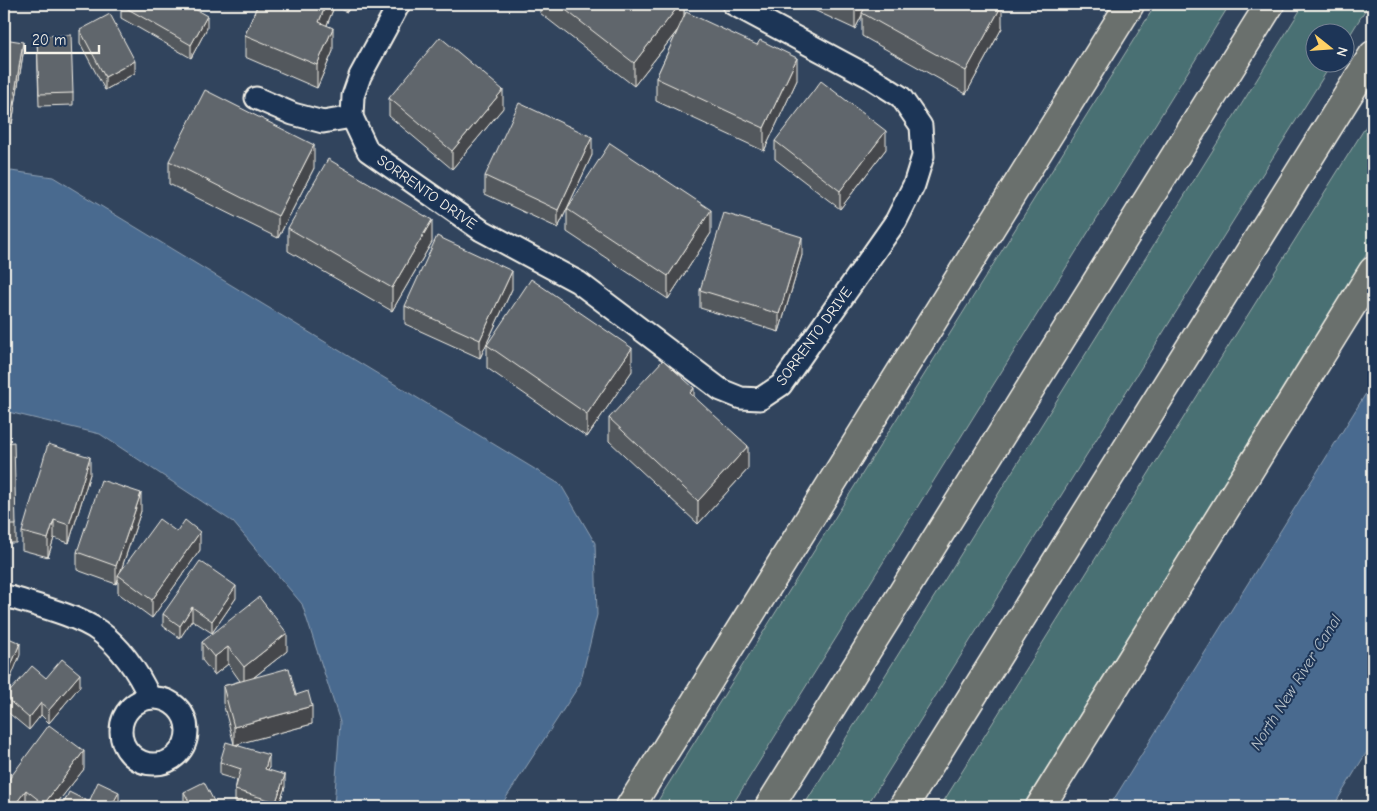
<svg xmlns="http://www.w3.org/2000/svg" width="1377" height="811" viewBox="0 0 1377 811" font-family="'Comic Neue',sans-serif">
	<style>
		.green { fill: #4a7073; stroke: #9fb0ae }
		.water { fill: #4a6a8f; stroke: #8ea0b3 }
		.lines { fill: none; stroke-linecap: round; stroke-linejoin: round }
		.street-casing { stroke: #f4f1e8; stroke-width: 25 }
		.primary-casing { stroke: #f4f1e8; stroke-width: 31 }
		.highway-casing { stroke: #f4f1e8; stroke-width: 31 }
		.street { stroke: #1d3557; stroke-width: 21 }
		.primary { stroke: #6b706d; stroke-width: 28 }
		.highway { stroke: #6b706d; stroke-width: 28 }
		.wall { fill: #53585d; stroke: #f4f1e8 }
		.shaded-wall { fill: #44474c; stroke: #f4f1e8 }
		.building { fill: #61666c; stroke: #f4f1e8 }
		.labels { text-anchor: middle; stroke-width: 4; stroke-linejoin: round; paint-order: stroke }
		.street-label { font-size: 15px; fill: #f4f1e8; stroke: #1d3557 }
		.water-label { font-size: 16px; font-style: italic; fill: #b8c2c9; stroke: #1d3557 }
	</style>
	<rect width="100%" height="100%" fill="#31445d"/>
	<filter id="ink" filterUnits="userSpaceOnUse"><feTurbulence type="fractalNoise" baseFrequency=".02" numOctaves="2"/><feDisplacementMap in="SourceGraphic" scale="10" xChannelSelector="R" yChannelSelector="G"/><feConvolveMatrix kernelMatrix="1 2 1 2 8 2 1 2 1" color-interpolation-filters="sRGB"/></filter>
	<g filter="url(#ink)">
		<g class="green">
			<polygon points="1156,4 1230,4 731,807 654,807"/>
			<polygon points="1304,4 1369,4 1345,43 1344,32 1314,32 1314,62 1332,63 866,807 803,807"/>
			<polygon points="1373,115 1373,244 1022,807 940,807"/>
		</g>
		<g class="water">
			<polygon points="4,170 53,177 561,485 595,543 597,615 580,684 500,807 334,807 340,722 302,604 233,522 100,434 4,411"/>
			<polygon points="1373,382 1373,742 1333,807 1109,807"/>
		</g>
		<g class="lines">
			<g class="street-casing">
				<g id="street">
					<polyline points="399,4 360,76 353,96 352,117 368,151 481,230 578,282 721,390 741,398 760,399 781,385 896,221 914,185 923,156 921,126 901,97 868,76 733,4"/>
					<polyline points="256,98 293,114 323,122 352,117"/>
					<path d="M 4,596 L 10,597 C 35,605 79,616 99,631 C 122,648 138,672 150,698"/>
					<circle cx="154" cy="731" r="33"/>
				</g>
			</g>
			<g class="primary-casing">
				<g id="primary">
					<polyline points="630,807 1130,4"/>
					<polyline points="1040,807 1373,271"/>
				</g>
			</g>
			<g class="highway-casing">
				<g id="highway">
					<polyline points="769,807 1270,4"/>
					<polyline points="903,807 1373,55"/>
				</g>
			</g>
			<use href="#street" class="street"/>
			<use href="#primary" class="primary"/>
			<use href="#highway" class="highway"/>
		</g>
		<g class="wall">
			<polygon points="258,4 351,4 347,12 334,7 327,25 333,51 317,88 245,57 245,35"/>
			<polygon points="516,4 531,4 528,9"/>
			<polygon points="540,4 684,4 684,17 797,80 764,151 656,101 656,78 678,30 634,86 540,13"/>
			<polygon points="801,4 1000,4 1002,28 966,94 862,36 862,15 855,29"/>
			<polygon points="121,5 207,28 191,58 121,18"/>
			<polygon points="80,30 135,73 105,90 80,43"/>
			<polygon points="37,36 73,93 73,105 39,106"/>
			<polygon points="4,39 23,54 12,124 4,123"/>
			<polygon points="389,98 503,108 452,169 389,116"/>
			<polygon points="775,141 886,149 840,209 775,159"/>
			<polygon points="592,155 558,228 485,194 485,176"/>
			<polygon points="169,161 314,168 278,238 169,184"/>
			<polygon points="567,209 711,233 668,299 567,232"/>
			<polygon points="288,228 432,242 392,311 288,251"/>
			<polygon points="802,255 779,332 700,308 700,290"/>
			<polygon points="512,289 480,358 405,324 405,306"/>
			<polygon points="487,345 632,371 587,437 487,368"/>
			<polygon points="694,396 748,469 698,524 609,441 609,418"/>
			<polygon points="4,443 16,525 16,543 4,543"/>
			<polygon points="90,474 69,543 54,538 48,557 22,550 22,532"/>
			<polygon points="141,511 120,573 200,550 152,618 118,593 118,579 116,584 77,570 77,552"/>
			<polygon points="236,598 212,633 192,620 180,638 163,626 163,614"/>
			<polygon points="202,642 287,651 253,678 296,695 312,724 236,744 269,767 268,770 285,787 278,807 252,807 235,802 235,790 237,780 220,775 220,762 234,744 223,703 223,686 240,681 228,664 214,675 202,660"/>
			<polygon points="46,678 80,686 49,723 41,715 29,730 5,710 5,697"/>
			<polygon points="84,769 54,807 4,807 4,786"/>
			<polygon points="184,792 217,807 186,807 184,804"/>
		</g>
		<g class="shaded-wall">
			<polygon points="326,4 334,4 334,7 319,45 319,22"/>
			<polygon points="347,4 351,4 347,12"/>
			<polygon points="680,4 684,4 684,22 634,86 634,63"/>
			<polygon points="856,4 867,4 862,13 862,15 855,29 855,6"/>
			<polygon points="1002,5 1002,28 966,94 966,71"/>
			<polygon points="207,16 207,28 191,58 191,45"/>
			<polygon points="333,28 333,51 317,88 317,65"/>
			<polygon points="23,42 23,54 12,124 12,112"/>
			<polygon points="797,58 797,80 764,151 764,128"/>
			<polygon points="135,61 135,73 105,90 105,77"/>
			<polygon points="503,90 503,108 452,169 452,151"/>
			<polygon points="886,131 886,149 840,209 840,191"/>
			<polygon points="592,137 592,155 558,228 558,210"/>
			<polygon points="314,145 314,168 278,238 278,216"/>
			<polygon points="711,210 711,233 668,299 668,276"/>
			<polygon points="432,220 432,242 392,311 392,288"/>
			<polygon points="802,237 802,255 779,332 779,314"/>
			<polygon points="512,271 512,289 480,358 480,340"/>
			<polygon points="632,348 632,371 587,437 587,414"/>
			<polygon points="694,388 694,411 690,393"/>
			<polygon points="748,446 748,469 698,524 698,501"/>
			<polygon points="90,457 90,474 69,543 69,525"/>
			<polygon points="141,493 141,511 119,576 118,575 118,579 116,584 116,566"/>
			<polygon points="54,520 54,538 48,557 48,539"/>
			<polygon points="200,532 200,550 152,618 152,600"/>
			<polygon points="236,586 236,598 212,633 212,621"/>
			<polygon points="192,607 192,620 180,638 180,626"/>
			<polygon points="287,633 287,651 244,685 244,667"/>
			<polygon points="20,643 20,655 4,695 4,683"/>
			<polygon points="228,647 228,664 214,675 214,657"/>
			<polygon points="80,674 80,686 49,723 49,710"/>
			<polygon points="41,703 41,715 29,730 29,718"/>
			<polygon points="312,706 312,724 234,745 234,727"/>
			<polygon points="84,751 84,769 54,807 44,807 44,804"/>
			<polygon points="269,755 269,767 265,781 265,769"/>
			<polygon points="285,775 285,787 278,807 276,807 276,802"/>
			<polygon points="26,790 26,807 14,807 14,806"/>
			<polygon points="119,792 119,804 117,807 111,807"/>
		</g>
		<g class="building">
			<polygon points="122,4 186,4 207,16 191,45 121,5"/>
			<polygon points="258,4 326,4 319,22 333,28 317,65 245,35"/>
			<polygon points="558,4 680,4 634,63"/>
			<polygon points="849,4 856,4 855,6"/>
			<polygon points="867,4 1000,4 1002,5 966,71 862,13"/>
			<polygon points="686,12 757,45 760,40 797,58 764,128 656,78"/>
			<polygon points="110,14 135,61 105,77 80,30"/>
			<polygon points="71,35 73,93 39,94 37,36"/>
			<polygon points="440,37 503,90 452,151 389,98"/>
			<polygon points="4,39 23,42 12,112 4,111"/>
			<polygon points="821,81 886,131 840,191 775,141"/>
			<polygon points="205,90 314,145 278,216 169,161"/>
			<polygon points="519,103 592,137 558,210 485,176"/>
			<polygon points="610,143 711,210 668,276 567,209"/>
			<polygon points="328,159 432,220 392,288 288,228"/>
			<polygon points="724,213 802,237 779,314 700,290"/>
			<polygon points="437,236 512,271 480,340 405,306"/>
			<polygon points="531,279 632,348 587,414 487,345"/>
			<polygon points="663,360 694,388 690,393 748,446 698,501 609,418"/>
			<polygon points="14,442 16,525 4,525 4,443"/>
			<polygon points="48,444 90,457 69,525 54,520 48,539 22,532"/>
			<polygon points="101,480 141,493 116,566 77,552"/>
			<polygon points="159,519 177,532 185,520 200,532 152,600 118,575"/>
			<polygon points="200,561 236,586 212,621 192,607 180,626 163,614"/>
			<polygon points="259,597 287,633 244,667 228,647 214,657 202,642"/>
			<polygon points="4,636 20,643 4,683"/>
			<polygon points="62,659 80,674 49,710 41,703 29,718 5,697 32,666 46,678"/>
			<polygon points="289,668 296,695 308,691 312,706 234,727 223,686"/>
			<polygon points="49,725 84,751 44,804 26,790 14,806 4,798 4,786"/>
			<polygon points="226,742 269,755 265,769 285,775 276,802 235,790 241,769 220,762"/>
			<polygon points="98,782 119,792 111,807 62,807 69,792 89,802"/>
			<polygon points="204,782 217,807 192,807 184,792"/>
			<polygon points="127,803 167,807 127,807"/>
		</g>
	</g>
	<g class="labels">
		<g class="street-label">
			<text transform="translate(427 192) rotate(35)" y="5">SORRENTO DRIVE</text>
			<text transform="translate(814 336) rotate(-54)" y="5">SORRENTO DRIVE</text>
		</g>
		<g class="water-label">
			<text transform="translate(1295 682) rotate(-58)" y="6">North New River Canal</text>
		</g>
	</g>
	<rect width="1377" height="811" fill="none" stroke="#1d3557" stroke-width="20"/>
	<rect x="10" y="10" width="1357" height="791" fill="none" stroke="#f4f1e8" stroke-width="2" filter="url(#ink)"/>
	<g transform="translate(1330 48) rotate(107)"><circle r="24" fill="#1d3557" stroke="#738091"/>
	<path d="M0-4L9 19L0 12L-9 19Z" fill="#ffd166"/>
	<text y="-8" font-size="14" font-weight="bold" text-anchor="middle" fill="#f4f1e8">N</text>
	</g>
	<path d="M25 45v8h74v-8" fill="none" stroke="#f4f1e8" stroke-width="2.5"/>
	<text x="32" y="45" font-size="15" fill="#f4f1e8" stroke="#1d3557" stroke-width="4" paint-order="stroke">20 m</text>
</svg>
